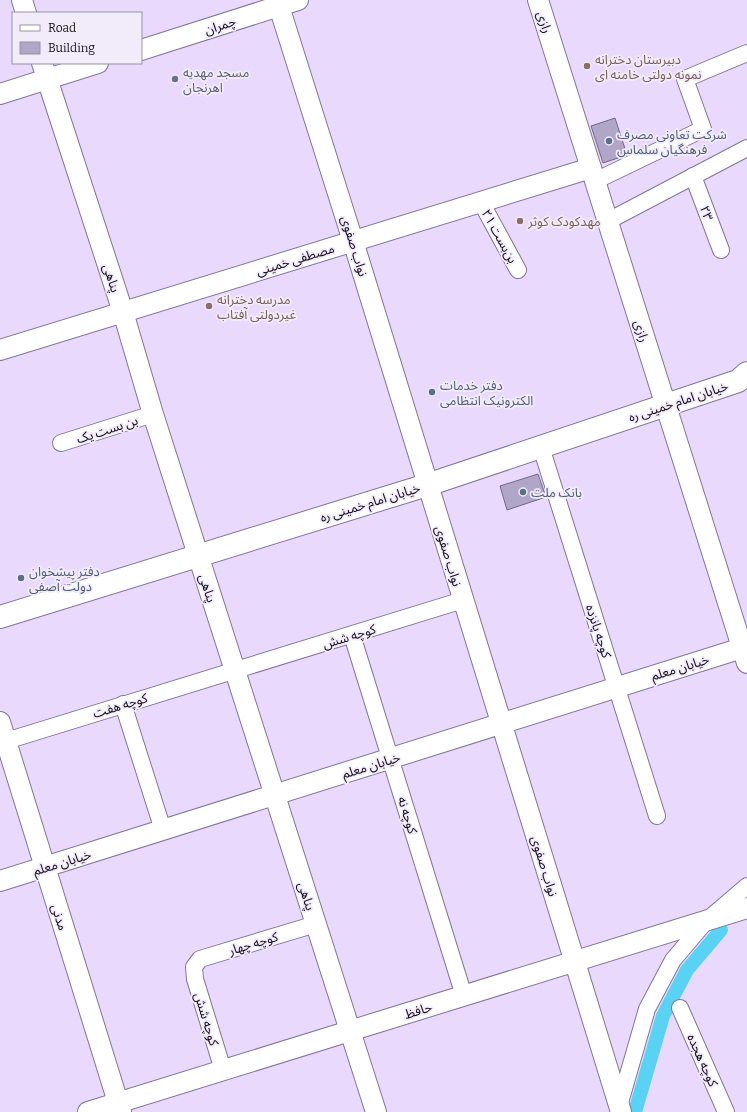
<svg xmlns="http://www.w3.org/2000/svg" width="747" height="1112" viewBox="0 0 747 1112" font-family="Bitter,'Noto Sans Arabic',serif">
	<style>
		.lines { fill: none; stroke-linecap: round; stroke-linejoin: round }
		.canal { stroke: #59d3f3; stroke-width: 14 }
		.building { fill: #b1a6c8; stroke: #726786 }
		.minor-casing { stroke: #827594; stroke-width: 18 }
		.tertiary-casing { stroke: #827594; stroke-width: 22 }
		.primary-casing { stroke: #827594; stroke-width: 24 }
		.minor { stroke: #fff; stroke-width: 16 }
		.tertiary { stroke: #fff; stroke-width: 20 }
		.primary { stroke: #fff; stroke-width: 22 }
		.education-dot { fill: #8d6e63; stroke: #f2ecfa; stroke-width: 1.5 }
		.worship-dot { fill: #6b7280; stroke: #f2ecfa; stroke-width: 1.5 }
		.service-dot { fill: #5c6f8a; stroke: #f2ecfa; stroke-width: 1.5 }
		.labels { text-anchor: middle; stroke-width: 3.5; stroke-linejoin: round; paint-order: stroke }
		.street-label { font-size: 13px; fill: #120d18; stroke: #f2ecfa }
		.education-label { font-size: 13px; fill: #785e54; stroke: #f2ecfa; text-anchor: start }
		.worship-label { font-size: 13px; fill: #5b616d; stroke: #f2ecfa; text-anchor: start }
		.service-label { font-size: 13px; fill: #4e5e75; stroke: #f2ecfa; text-anchor: start }
	</style>
	<rect width="100%" height="100%" fill="#e9dafd"/>
	<g class="lines">
		<polyline class="canal" points="635,1112 663,1016 687,970 721,930"/>
	</g>
	<g class="building">
		<polygon points="615,118 627,155 603,163 591,126"/>
		<polygon points="538,474 546,497 507,510 500,486"/>
	</g>
	<g class="lines">
		<g class="minor-casing">
			<g id="minor">
				<polyline points="693,176 721,250"/>
				<polyline points="595,181 703,129 685,79 747,53"/>
				<polyline points="481,202 518,270"/>
				<polyline points="608,221 747,148"/>
				<polyline points="61,443 153,414"/>
				<polyline points="541,447 657,816"/>
				<polyline points="352,635 464,996"/>
				<polyline points="123,704 163,830"/>
				<polyline points="6,741 463,600"/>
				<polyline points="680,1008 726,1112"/>
				<polyline points="223,1070 195,979 194,967 200,959 316,924"/>
				<polyline points="619,1106 647,1009 673,960 706,921 747,886"/>
			</g>
		</g>
		<g class="tertiary-casing">
			<g id="tertiary">
				<polyline points="22,0 26,13"/>
				<polyline points="277,0 353,241 621,1112"/>
				<polyline points="538,0 747,663"/>
				<polyline points="141,50 298,0"/>
				<polyline points="42,63 123,312 153,414 376,1112"/>
				<polyline points="0,94 98,63"/>
				<polyline points="0,350 591,168"/>
				<polyline points="0,722 121,1112"/>
				<polyline points="0,881 742,648"/>
				<polyline points="88,1112 747,908"/>
			</g>
		</g>
		<g class="primary-casing">
			<polyline id="primary" points="0,617 427,485 738,381 747,373"/>
		</g>
		<use href="#minor" class="minor"/>
		<use href="#tertiary" class="tertiary"/>
		<use href="#primary" class="primary"/>
	</g>
	<g class="education-dot">
		<circle cx="587" cy="66" r="4"/>
		<circle cx="520" cy="221" r="4"/>
		<circle cx="209" cy="306" r="4"/>
	</g>
	<circle class="worship-dot" cx="175" cy="79" r="4"/>
	<g class="service-dot">
		<circle cx="609" cy="141" r="4"/>
		<circle cx="432" cy="392" r="4"/>
		<circle cx="523" cy="492" r="4"/>
		<circle cx="21" cy="578" r="4"/>
	</g>
	<g class="labels">
		<g class="street-label">
			<text transform="translate(545 22) rotate(72)" y="5">رازی</text>
			<text transform="translate(220 25) rotate(-18)" y="5">چمران</text>
			<text transform="translate(707 213) rotate(69)" y="5">۲۳</text>
			<text transform="translate(500 236) rotate(61)" y="5">بن‌بست ۲۱</text>
			<text transform="translate(355 246) rotate(73)" y="5">نواب صفوی</text>
			<text transform="translate(295 259) rotate(-17)" y="5">مصطفی خمینی</text>
			<text transform="translate(112 278) rotate(72)" y="5">پناهی</text>
			<text transform="translate(642 331) rotate(73)" y="5">رازی</text>
			<text transform="translate(678 401) rotate(-18)" y="5">خیابان امام خمینی ره</text>
			<text transform="translate(107 429) rotate(-18)" y="5">بن بست یک</text>
			<text transform="translate(370 502) rotate(-17)" y="5">خیابان امام خمینی ره</text>
			<text transform="translate(449 556) rotate(73)" y="5">نواب صفوی</text>
			<text transform="translate(208 588) rotate(72)" y="5">پناهی</text>
			<text transform="translate(599 631) rotate(72)" y="5">کوچه پانزده</text>
			<text transform="translate(349 636) rotate(-17)" y="5">کوچه شش</text>
			<text transform="translate(680 667) rotate(-17)" y="5">خیابان معلم</text>
			<text transform="translate(120 705) rotate(-17)" y="5">کوچه هفت</text>
			<text transform="translate(371 765) rotate(-17)" y="5">خیابان معلم</text>
			<text transform="translate(408 815) rotate(73)" y="5">کوچه نه</text>
			<text transform="translate(62 862) rotate(-17)" y="5">خیابان معلم</text>
			<text transform="translate(545 866) rotate(73)" y="5">نواب صفوی</text>
			<text transform="translate(307 896) rotate(72)" y="5">پناهی</text>
			<text transform="translate(60 917) rotate(73)" y="5">مدنی</text>
			<text transform="translate(253 943) rotate(-17)" y="5">کوچه چهار</text>
			<text transform="translate(418 1010) rotate(-17)" y="5">حافظ</text>
			<text transform="translate(207 1019) rotate(73)" y="5">کوچه شش</text>
			<text transform="translate(703 1060) rotate(66)" y="5">کوچه هجده</text>
		</g>
		<g class="education-label">
			<text x="595" y="64">دبیرستان دخترانه<tspan x="595" dy="15">نمونه دولتی خامنه ای</tspan></text>
			<text x="528" y="226">مهدکودک کوثر</text>
			<text x="217" y="304">مدرسه دخترانه<tspan x="217" dy="15">غیردولتی آفتاب</tspan></text>
		</g>
		<g class="worship-label">
			<text x="183" y="77">مسجد مهدیه<tspan x="183" dy="15">اهرنجان</tspan></text>
		</g>
		<g class="service-label">
			<text x="617" y="139">شرکت تعاونی مصرف<tspan x="617" dy="15">فرهنگیان سلماس</tspan></text>
			<text x="440" y="390">دفتر خدمات<tspan x="440" dy="15">الکترونیک انتظامی</tspan></text>
			<text x="531" y="497">بانک ملت</text>
			<text x="29" y="576">دفتر پیشخوان<tspan x="29" dy="15">دولت آصفی</tspan></text>
		</g>
	</g>
	<rect x="12" y="12" width="130" height="52" fill="#f2ecfa" stroke="#9893a0"/>
	<rect x="20" y="25" width="20" height="6" fill="#ffffff" stroke="#9893a0"/>
	<text x="48" y="32" font-size="12" fill="#120d18">Road</text>
	<rect x="20" y="42" width="20" height="12" fill="#b1a6c8" stroke="#9893a0"/>
	<text x="48" y="52" font-size="12" fill="#120d18">Building</text>
</svg>
